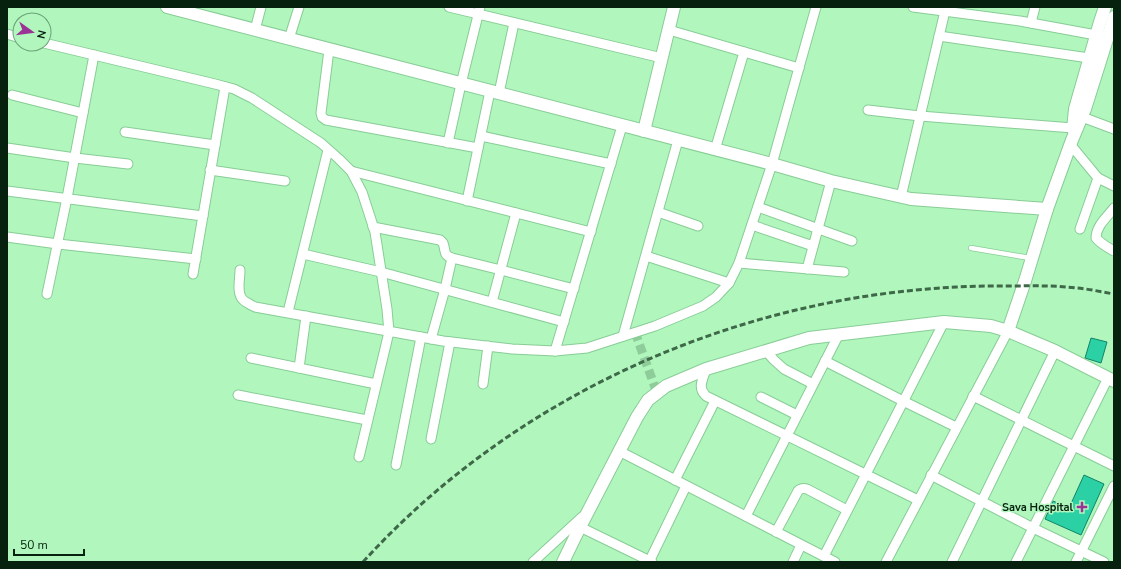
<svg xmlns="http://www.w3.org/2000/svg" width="1121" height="569" viewBox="0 0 1121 569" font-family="'Nunito Sans',sans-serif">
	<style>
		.building { fill: #2cd0a5; stroke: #118467 }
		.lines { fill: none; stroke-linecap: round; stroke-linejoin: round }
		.street-tunnel { stroke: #8ecc9a; stroke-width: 9; stroke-dasharray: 9 4.5; stroke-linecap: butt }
		.lane-casing { stroke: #88cd96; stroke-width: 6 }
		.street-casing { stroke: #88cd96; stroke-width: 11 }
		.secondary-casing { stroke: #88cd96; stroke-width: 14 }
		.lane { stroke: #fff; stroke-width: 4.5 }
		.street { stroke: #fff; stroke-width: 9 }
		.secondary { stroke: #fff; stroke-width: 12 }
		.rail { stroke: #3e6847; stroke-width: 3; stroke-dasharray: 6 3; stroke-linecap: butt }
		.poi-dot { fill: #9b3396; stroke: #b0f6bd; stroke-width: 1.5 }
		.labels { text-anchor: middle; stroke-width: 3; stroke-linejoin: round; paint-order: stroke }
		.poi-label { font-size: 11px; font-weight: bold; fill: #06220e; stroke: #b0f6bd; text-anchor: end }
	</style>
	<rect width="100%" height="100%" fill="#b0f6bd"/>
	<g class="building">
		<polygon points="1091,338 1107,342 1101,363 1085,358"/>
		<polygon points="1084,475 1104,484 1081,535 1045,519 1053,501 1069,508"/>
	</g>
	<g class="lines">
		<polyline class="street-tunnel" points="635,332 657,393"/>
		<g class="lane-casing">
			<polyline id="lane" points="971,248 1030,258"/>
		</g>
		<g class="street-casing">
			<g id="street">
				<polyline points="449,7 662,58"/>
				<polyline points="913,7 1020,21 1096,35"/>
				<polyline points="1031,23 1035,7"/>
				<polyline points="255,30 261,7"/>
				<polyline points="669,30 799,68"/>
				<polyline points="7,34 20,38"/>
				<polyline points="939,36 1089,58"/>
				<polyline points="289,39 299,7"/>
				<polyline points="44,43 215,84 234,89 252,98 321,143 339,159 351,171 362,192 375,232 387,309 389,332 359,457"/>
				<polyline points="329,50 321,113 322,117 326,120 478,148"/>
				<polyline points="499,93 514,23"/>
				<polyline points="12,95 83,113"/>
				<polyline points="868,110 920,116 1073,128"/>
				<polyline points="1082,117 1114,129"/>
				<polyline points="125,132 215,145"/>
				<polyline points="481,136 611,164"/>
				<polyline points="448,143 461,84 480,7"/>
				<polyline points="1070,144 1098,178 1114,186"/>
				<polyline points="7,148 75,158 128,164"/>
				<polyline points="715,150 744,52"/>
				<polyline points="210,170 285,181"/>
				<polyline points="351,171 591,232"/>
				<polyline points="7,191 203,216"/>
				<polyline points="901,197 945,11"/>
				<polyline points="467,201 490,91"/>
				<polyline points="758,207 852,241"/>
				<path d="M 1114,208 C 1107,217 1096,226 1096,238 C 1101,244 1107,247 1114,251"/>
				<polyline points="658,212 698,226"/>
				<polyline points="752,225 813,246"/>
				<path d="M 373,227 L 440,240 L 443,243 C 446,251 443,255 452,258 L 501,270 L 574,289"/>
				<polyline points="1080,229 1098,178"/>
				<polyline points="7,237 58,244 196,259"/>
				<polyline points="303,254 381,272 564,322"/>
				<polyline points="646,256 729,283"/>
				<polyline points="739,263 844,272"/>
				<polyline points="807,269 831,181"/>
				<path d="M 240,270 C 240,279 237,290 241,297 C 243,302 250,304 255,307 L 443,341 L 512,349 L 555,351 L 587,348 L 655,326 L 703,306 L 716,297 L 729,283 L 739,263 L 772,164 L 816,7"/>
				<polyline points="193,274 225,87"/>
				<polyline points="47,294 67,198 94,55"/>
				<polyline points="492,302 516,213"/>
				<polyline points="288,312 328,150"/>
				<polyline points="623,336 678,140"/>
				<polyline points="431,339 445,289 452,258"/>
				<polyline points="555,351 622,126"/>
				<polyline points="766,351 774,360 784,369 813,384"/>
				<polyline points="251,358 376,384"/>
				<polyline points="825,361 903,401 956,427"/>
				<polyline points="299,368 306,316"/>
				<path d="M 706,369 C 703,379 697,388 706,396 L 918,500"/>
				<polyline points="483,384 488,346"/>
				<polyline points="238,395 367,420"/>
				<polyline points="973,396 1114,466"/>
				<polyline points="761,397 797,415"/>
				<polyline points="431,439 450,342"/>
				<polyline points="619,451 835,562"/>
				<polyline points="396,465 421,337"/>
				<polyline points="931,475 1033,528 1104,562"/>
				<polyline points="675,480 715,401"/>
				<polyline points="746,516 839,334"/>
				<polyline points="580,527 652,562"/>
				<path d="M 776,532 L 798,491 C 801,488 803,488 807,489 L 847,510"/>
				<polyline points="824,556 944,322"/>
				<polyline points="533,562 582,517"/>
				<polyline points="649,562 686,486"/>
				<polyline points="793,562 801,545"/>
				<polyline points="886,562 1008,331"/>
				<polyline points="952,562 1055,351"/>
				<polyline points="1016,562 1108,378"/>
				<polyline points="1076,562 1114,486"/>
			</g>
		</g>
		<g class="secondary-casing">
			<g id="secondary">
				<polyline points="167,7 772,164 831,181 911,199 1047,209"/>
				<polyline points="1073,129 1075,109 1100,22 1105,7"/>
				<polyline points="644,131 674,7"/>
				<polyline points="1008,331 1025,281 1047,209 1072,140 1085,109 1114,17"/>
				<polyline points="563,562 580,527 637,417 648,400 666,386 706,369 809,338 944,322 991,326 1008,331 1055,351 1114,381"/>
			</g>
		</g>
		<use href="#lane" class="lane"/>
		<use href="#street" class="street"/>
		<use href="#secondary" class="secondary"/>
		<path class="rail" d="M 363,562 C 524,385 763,285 1002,286 C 1027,286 1052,285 1077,288 C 1089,289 1102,292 1114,294"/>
	</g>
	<path class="poi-dot" d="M1080 501h4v4h4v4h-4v4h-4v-4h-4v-4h4z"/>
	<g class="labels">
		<g class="poi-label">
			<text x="1073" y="511">Sava Hospital</text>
		</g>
	</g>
	<rect width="1121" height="569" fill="none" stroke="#06220e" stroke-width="16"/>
	<g transform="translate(32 32) rotate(104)"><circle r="19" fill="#b0f6bd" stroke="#6ca177"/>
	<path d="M0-3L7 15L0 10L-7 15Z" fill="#9b3396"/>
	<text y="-6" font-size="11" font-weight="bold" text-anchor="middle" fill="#06220e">N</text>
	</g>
	<path d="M14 549v6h70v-6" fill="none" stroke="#06220e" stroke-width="2"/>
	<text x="20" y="549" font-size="12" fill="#06220e" stroke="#b0f6bd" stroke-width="3" paint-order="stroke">50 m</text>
</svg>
